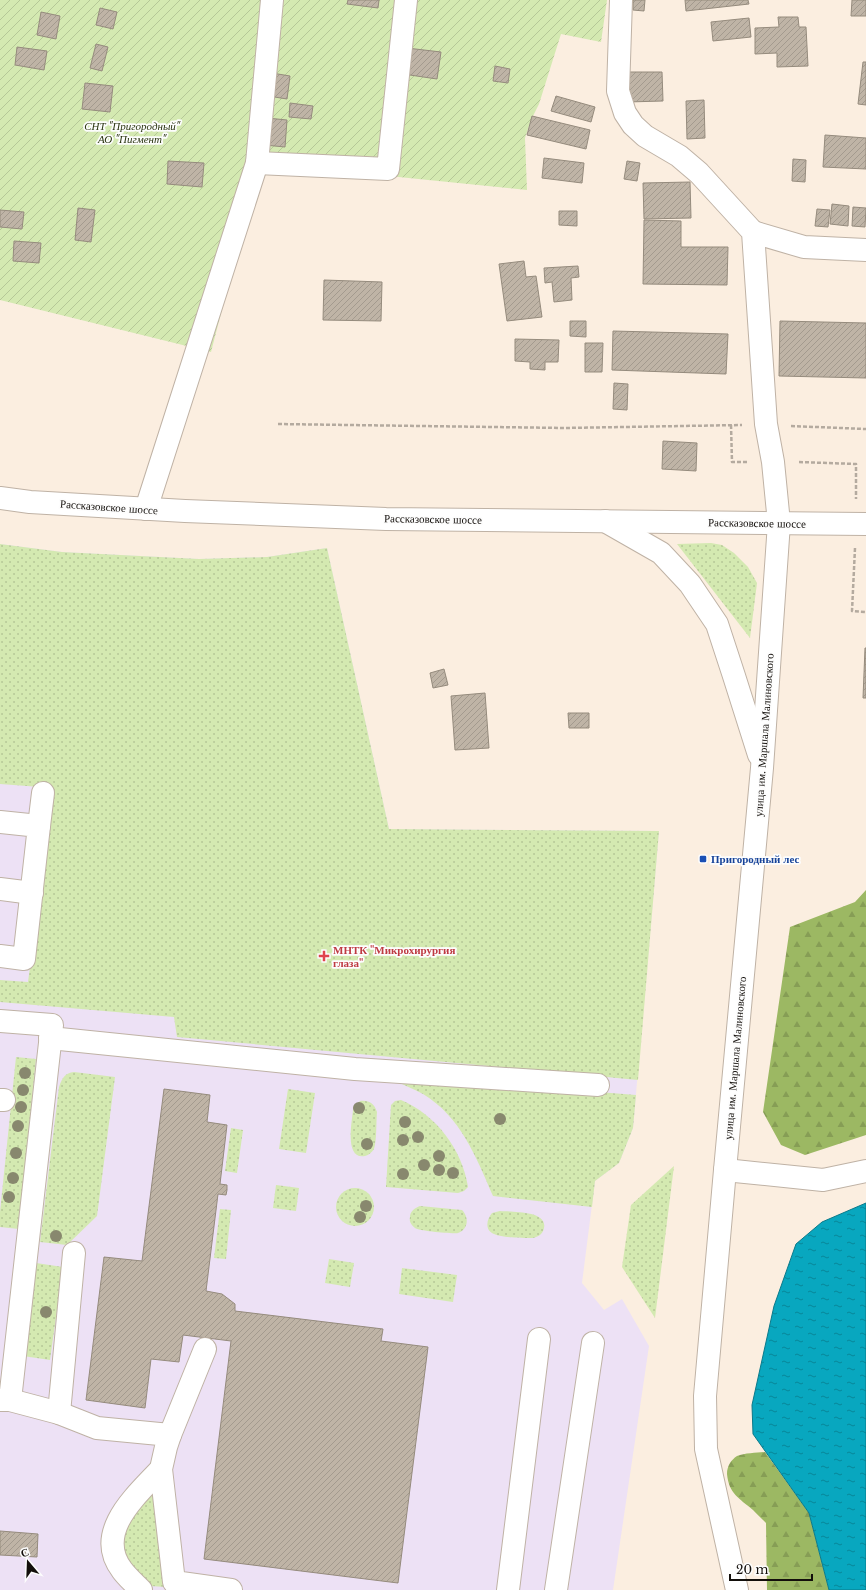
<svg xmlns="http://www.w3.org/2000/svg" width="866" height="1590" viewBox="0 0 866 1590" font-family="'Libre Baskerville',serif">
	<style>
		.medical { fill: #ede1f5 }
		.grass { fill: url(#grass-dots) }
		.forest { fill: url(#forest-firs) }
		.garden { fill: url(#garden-furrows) }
		.water { fill: url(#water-ripples); stroke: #0b7989 }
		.building { fill: url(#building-hatch); stroke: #958b7d }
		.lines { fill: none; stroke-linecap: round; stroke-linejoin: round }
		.minor-casing { stroke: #bfb2a5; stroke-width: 24 }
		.major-casing { stroke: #bfb2a5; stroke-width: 24 }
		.path { stroke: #b4aa9f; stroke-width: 2.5; stroke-dasharray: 4 2; stroke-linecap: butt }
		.minor { stroke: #fff; stroke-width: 22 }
		.major { stroke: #fff; stroke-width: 22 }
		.tree { fill: #88886e }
		.transit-dot { fill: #1a4fb4; stroke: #fdfdfd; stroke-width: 1.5 }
		.health-dot { fill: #e0444e; stroke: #fdfdfd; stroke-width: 1.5 }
		.labels { text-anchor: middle; stroke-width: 3.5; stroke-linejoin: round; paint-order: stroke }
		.park-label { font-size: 11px; font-style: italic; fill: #2a3511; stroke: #fdfdfd }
		.street-label { font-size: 11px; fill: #130f0b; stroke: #fdfdfd }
		.transit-label { font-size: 11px; font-weight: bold; fill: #164399; stroke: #fdfdfd; text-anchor: start }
		.health-label { font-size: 11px; font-weight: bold; fill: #be3a42; stroke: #fdfdfd; text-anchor: start }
	</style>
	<defs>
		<pattern id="grass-dots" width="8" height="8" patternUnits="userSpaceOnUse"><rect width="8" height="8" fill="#d4e9b1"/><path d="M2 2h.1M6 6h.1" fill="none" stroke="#b5c797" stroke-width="1.8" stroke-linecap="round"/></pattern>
		<pattern id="forest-firs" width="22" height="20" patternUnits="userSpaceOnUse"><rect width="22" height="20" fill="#9cb863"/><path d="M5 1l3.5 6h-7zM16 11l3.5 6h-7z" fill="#869d55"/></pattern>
		<pattern id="garden-furrows" width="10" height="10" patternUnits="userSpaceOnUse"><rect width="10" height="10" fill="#d4e9b1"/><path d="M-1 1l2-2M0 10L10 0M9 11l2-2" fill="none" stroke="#b5c797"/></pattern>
		<pattern id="water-ripples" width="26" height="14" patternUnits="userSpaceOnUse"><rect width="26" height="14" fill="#08a7bf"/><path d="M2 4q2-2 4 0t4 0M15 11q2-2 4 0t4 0" fill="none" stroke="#088699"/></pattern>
		<pattern id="building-hatch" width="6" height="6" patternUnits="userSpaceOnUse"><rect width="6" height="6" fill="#bfb4a6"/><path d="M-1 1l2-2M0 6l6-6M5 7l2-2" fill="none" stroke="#a39a8e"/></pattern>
	</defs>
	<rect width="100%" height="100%" fill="#fbeee0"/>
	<polygon class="medical" points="0,544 62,552 199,559 267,557 327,548 389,829 659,831 633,1128 619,1163 595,1181 582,1283 604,1310 622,1299 649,1346 613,1590 0,1590"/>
	<g class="grass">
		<polygon points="711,543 722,545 734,553 748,567 757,583 750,638 677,544"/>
		<polygon points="0,544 62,552 199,559 267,557 327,548 389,829 659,831 638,1080 177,1037 174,1017 0,1002 0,980 28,982 54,788 0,784"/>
		<polygon points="16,1057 36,1059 19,1229 0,1227 0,1212"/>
		<path d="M 74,1072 L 115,1077 L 97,1216 L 67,1245 L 40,1242 L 59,1087 C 62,1078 65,1073 74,1072 Z"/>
		<path d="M 397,1076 L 636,1095 L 633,1128 L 619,1163 L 595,1181 L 592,1207 L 493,1196 C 476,1157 461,1117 423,1094 C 414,1089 404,1085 395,1081 Z"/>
		<polygon points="288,1089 315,1093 306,1153 279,1149"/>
		<path d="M 401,1100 C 436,1115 462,1149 468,1187 L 464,1191 L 458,1193 L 386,1187 L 391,1105 L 395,1101 Z"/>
		<path d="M 360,1101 C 369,1100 374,1103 377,1112 C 376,1122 377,1139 374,1149 C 372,1152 369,1155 365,1156 C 344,1160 352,1121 353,1110 L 356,1105 Z"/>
		<polygon points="231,1128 243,1130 237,1173 225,1171"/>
		<polygon points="674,1166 655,1318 622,1267 631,1205"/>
		<polygon points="276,1185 299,1188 296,1211 273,1208"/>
		<circle cx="355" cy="1207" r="19"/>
		<path d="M 420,1206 L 462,1210 C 469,1217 469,1229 458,1233 C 453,1234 419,1231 415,1228 C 411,1225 409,1221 410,1217 C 410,1211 415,1208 420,1206 Z"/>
		<polygon points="220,1209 231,1210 226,1259 214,1258"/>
		<path d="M 500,1211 C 511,1212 548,1210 544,1228 C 543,1234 538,1237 533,1238 C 523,1238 503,1238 494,1234 C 485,1231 486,1220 492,1213 Z"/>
		<polygon points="329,1259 354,1263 350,1287 325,1283"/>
		<polygon points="36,1263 63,1267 50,1360 23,1356"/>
		<polygon points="402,1268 457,1275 453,1302 399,1294"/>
		<polygon points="155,1486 166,1587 150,1586 125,1559 122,1530"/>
	</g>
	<g class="forest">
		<polygon points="866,890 866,1135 805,1155 781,1145 763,1112 790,927 855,902"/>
		<path d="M 765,1452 L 809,1513 L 829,1590 L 767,1590 L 766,1523 C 762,1519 757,1514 753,1510 C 739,1498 729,1494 727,1474 C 727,1466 731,1460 737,1456 C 745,1453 757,1453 765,1452 Z"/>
	</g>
	<polygon class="garden" points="0,0 607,0 601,42 561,34 539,104 531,120 525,138 527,190 260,163 211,352 0,300"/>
	<polygon class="water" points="866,1203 866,1590 829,1590 809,1513 753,1434 752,1405 774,1306 796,1244 822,1222"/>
	<g class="building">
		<polygon points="348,0 379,0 378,8 347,4"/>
		<polygon points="633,0 645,0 644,11 633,10"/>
		<polygon points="685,0 748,0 749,4 686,11"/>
		<polygon points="852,0 866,0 866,16 851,16"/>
		<polygon points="100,8 117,12 113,29 96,25"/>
		<polygon points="41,12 60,16 56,39 37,35"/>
		<polygon points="778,17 798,17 799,27 806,27 808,66 777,67 777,53 755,54 755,28 779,27"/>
		<polygon points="749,18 751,37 713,41 711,22"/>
		<polygon points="96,44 108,47 102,71 90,68"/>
		<polygon points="17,47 47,51 44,70 15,65"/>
		<polygon points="407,48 441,52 437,79 403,74"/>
		<polygon points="863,62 866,62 866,105 858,104"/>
		<polygon points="495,66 510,69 508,83 493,81"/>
		<polygon points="266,72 290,76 287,99 262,95"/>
		<polygon points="626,72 662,72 663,101 627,102"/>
		<polygon points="85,83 113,86 110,112 82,109"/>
		<polygon points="556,96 595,107 591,122 551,111"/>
		<polygon points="704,100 705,138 687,139 686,101"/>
		<polygon points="290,103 313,106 311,119 289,117"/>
		<polygon points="532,116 590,130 586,149 527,135"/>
		<polygon points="257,117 287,120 285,147 254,144"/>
		<polygon points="825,135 866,138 866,169 823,167"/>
		<polygon points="544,158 584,163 582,183 542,178"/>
		<polygon points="793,159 806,160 805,182 792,181"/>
		<polygon points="168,161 204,163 202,187 167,184"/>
		<polygon points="627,161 640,163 637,181 624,179"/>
		<polygon points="690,182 691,218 644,219 643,183"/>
		<polygon points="832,204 849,206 848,226 830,224"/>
		<polygon points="853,207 866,208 865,227 852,226"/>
		<polygon points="78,208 95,210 91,242 75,240"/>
		<polygon points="817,209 830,210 828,227 815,226"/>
		<polygon points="0,210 24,212 22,229 0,227"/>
		<polygon points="559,211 577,211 577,226 559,225"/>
		<polygon points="644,220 681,221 681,247 728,247 727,285 643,284"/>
		<polygon points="14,241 41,243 39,263 13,261"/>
		<polygon points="524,261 526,277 536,276 542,317 507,321 499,264"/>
		<polygon points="578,266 579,277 571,278 572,300 554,302 552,282 545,283 544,268"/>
		<polygon points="324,280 382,282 381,321 323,320"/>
		<polygon points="570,321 586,321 586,337 570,336"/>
		<polygon points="780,321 866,323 866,378 779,376"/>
		<polygon points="613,331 728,334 726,374 612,370"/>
		<polygon points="515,339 559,340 558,362 545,362 545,370 530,369 530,362 515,361"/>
		<polygon points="585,343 603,343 602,372 585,372"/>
		<polygon points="614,383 628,384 627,410 613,409"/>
		<polygon points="663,441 697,443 696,471 662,469"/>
		<polygon points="865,648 866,648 866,698 863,698"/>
		<polygon points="444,669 448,685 433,688 430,673"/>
		<polygon points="485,693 489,748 455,750 451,696"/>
		<polygon points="568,713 589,713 589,728 569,728"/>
		<polygon points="164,1089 210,1095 207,1122 227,1125 220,1184 227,1185 227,1190 226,1195 218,1194 206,1291 222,1294 235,1304 235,1311 383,1329 381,1341 428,1347 398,1583 204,1559 231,1341 183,1335 179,1362 151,1359 145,1408 86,1400 104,1257 142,1261"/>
		<polygon points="0,1531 38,1534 37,1557 0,1555"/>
	</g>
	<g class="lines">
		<g class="minor-casing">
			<g id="minor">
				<polyline points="621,0 618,91 625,113 633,125 645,136 679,156 699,173 753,232 766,424 773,462 779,523 762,768 725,1170 705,1396 706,1449 737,1590"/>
				<polyline points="257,163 388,169 406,0"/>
				<polyline points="753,232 804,247 866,250"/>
				<polyline points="146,509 257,163 272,0"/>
				<polyline points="605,521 661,553 690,584 717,624 734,676 759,755"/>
				<polyline points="0,822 39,826 24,959 0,956"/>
				<polyline points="39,826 43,793"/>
				<polyline points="0,889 32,893"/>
				<polyline points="0,1021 52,1025 10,1400"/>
				<polyline points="50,1038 355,1069 598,1085"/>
				<polyline points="0,1100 4,1100"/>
				<polyline points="725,1170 823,1180 866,1171"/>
				<polyline points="0,1400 10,1400 59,1413 97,1428 170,1435 166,1447 161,1469 174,1582 231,1590"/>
				<polyline points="59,1413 74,1253"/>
				<polyline points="170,1435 205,1349"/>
				<path d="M 141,1590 C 135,1584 127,1577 122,1570 C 93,1532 137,1495 161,1469"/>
				<polyline points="508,1590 539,1339"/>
				<polyline points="556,1590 593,1343"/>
			</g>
		</g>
		<g class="major-casing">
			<polyline id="major" points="0,498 30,502 185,511 386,519 866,524"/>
		</g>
		<g class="path">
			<polyline points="278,424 563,428 742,425"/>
			<polyline points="731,425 732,462 748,462"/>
			<polyline points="791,426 866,429"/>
			<polyline points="799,462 856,464 856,499"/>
			<polyline points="855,548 852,611 866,612"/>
		</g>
		<use href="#minor" class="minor"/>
		<use href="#major" class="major"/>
	</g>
	<g class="tree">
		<circle cx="25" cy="1073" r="6"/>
		<circle cx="23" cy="1090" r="6"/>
		<circle cx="21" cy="1107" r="6"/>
		<circle cx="359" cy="1108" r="6"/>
		<circle cx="500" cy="1119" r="6"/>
		<circle cx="405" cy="1122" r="6"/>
		<circle cx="18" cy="1126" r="6"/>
		<circle cx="418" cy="1137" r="6"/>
		<circle cx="403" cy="1140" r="6"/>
		<circle cx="367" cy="1144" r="6"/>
		<circle cx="16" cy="1153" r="6"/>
		<circle cx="439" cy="1156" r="6"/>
		<circle cx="424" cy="1165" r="6"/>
		<circle cx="439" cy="1170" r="6"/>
		<circle cx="453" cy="1173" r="6"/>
		<circle cx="403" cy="1174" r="6"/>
		<circle cx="13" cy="1178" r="6"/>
		<circle cx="9" cy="1197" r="6"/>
		<circle cx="366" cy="1206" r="6"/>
		<circle cx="360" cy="1217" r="6"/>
		<circle cx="56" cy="1236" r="6"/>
		<circle cx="46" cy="1312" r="6"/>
	</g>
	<rect class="transit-dot" x="699" y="855" width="8" height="8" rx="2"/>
	<path class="health-dot" d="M322 950h4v4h4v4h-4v4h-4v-4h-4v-4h4z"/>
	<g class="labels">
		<g class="park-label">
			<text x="132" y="130">СНТ "Пригородный"<tspan x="132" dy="13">АО "Пигмент"</tspan></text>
		</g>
		<g class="street-label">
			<text transform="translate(109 507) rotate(4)" y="4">Рассказовское шоссе</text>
			<text transform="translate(433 519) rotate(1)" y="4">Рассказовское шоссе</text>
			<text transform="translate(757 523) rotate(1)" y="4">Рассказовское шоссе</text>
			<text transform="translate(764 735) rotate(-86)" y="4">улица им. Маршала Малиновского</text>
			<text transform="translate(735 1058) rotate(-85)" y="4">улица им. Маршала Малиновского</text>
		</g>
		<g class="transit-label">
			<text x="711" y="863">Пригородный лес</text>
		</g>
		<g class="health-label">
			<text x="333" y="954">МНТК "Микрохирургия<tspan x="333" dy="13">глаза"</tspan></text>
		</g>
	</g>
	<g transform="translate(28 1562) rotate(341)" stroke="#fdfdfd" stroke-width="3" paint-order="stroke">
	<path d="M0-3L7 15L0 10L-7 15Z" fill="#130f0b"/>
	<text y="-6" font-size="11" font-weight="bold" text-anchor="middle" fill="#130f0b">С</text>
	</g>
	<path d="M730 1574v6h82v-6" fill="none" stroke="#130f0b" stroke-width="2"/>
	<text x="736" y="1574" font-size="12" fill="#130f0b" stroke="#fdfdfd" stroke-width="3" paint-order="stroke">20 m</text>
</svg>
